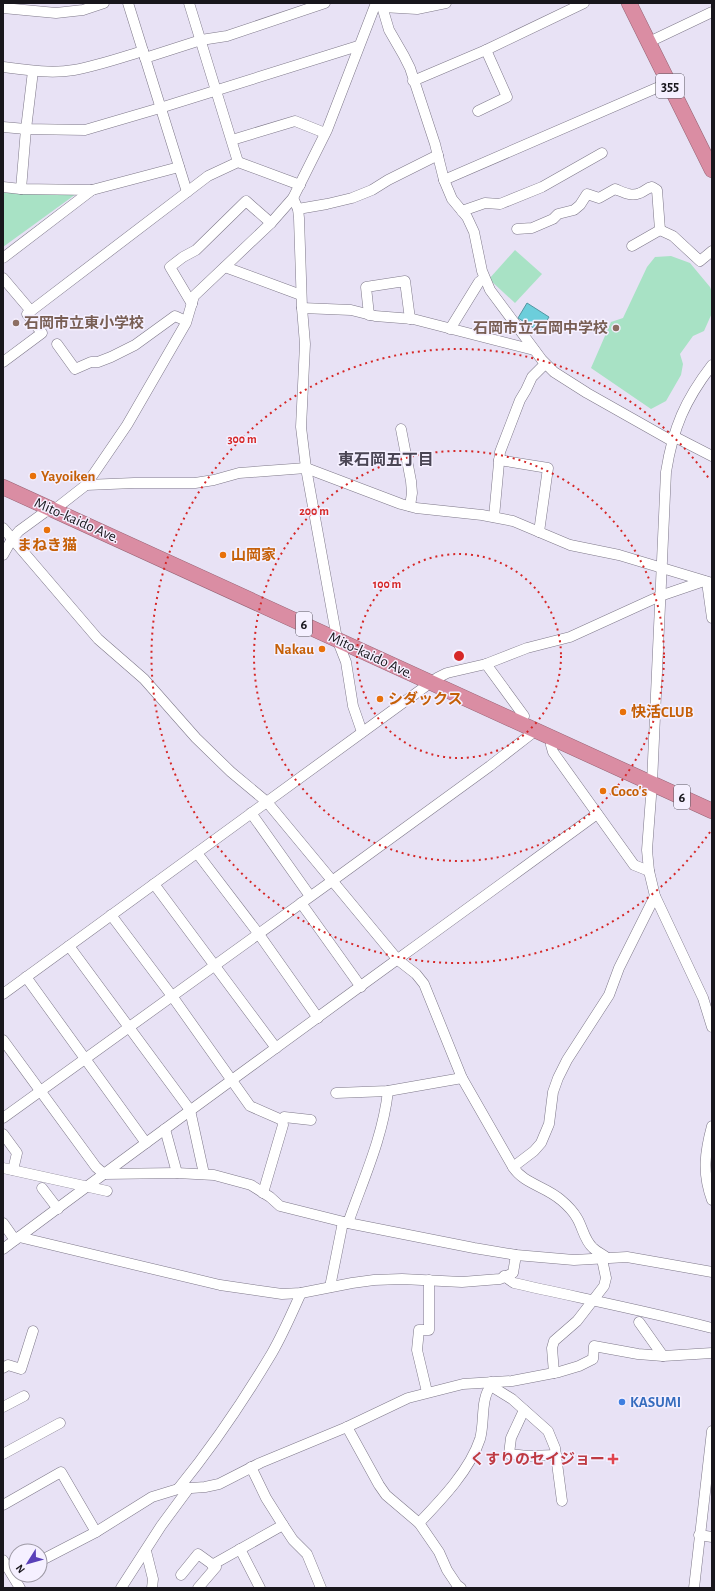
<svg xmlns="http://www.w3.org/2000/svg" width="715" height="1591" viewBox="0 0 715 1591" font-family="'Alegreya Sans','Noto Sans JP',sans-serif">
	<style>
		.green { fill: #a8e2c5 }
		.water { fill: #6ccedb; stroke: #5397a2 }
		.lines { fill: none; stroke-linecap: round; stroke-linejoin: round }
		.minor-casing { stroke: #7e7889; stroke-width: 11 }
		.highway-casing { stroke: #966374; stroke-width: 16 }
		.minor { stroke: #fff; stroke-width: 10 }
		.highway { stroke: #da8da3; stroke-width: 15 }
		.ring { fill: none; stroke: #d62828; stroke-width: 2; stroke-dasharray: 2 4 }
		.education-dot { fill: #8d6e63; stroke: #f5f0ff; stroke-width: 1.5 }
		.food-dot { fill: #e8710a; stroke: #f5f0ff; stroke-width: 1.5 }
		.shop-dot { fill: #3f7fe0; stroke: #f5f0ff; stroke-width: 1.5 }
		.health-dot { fill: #e0444e; stroke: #f5f0ff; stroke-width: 1.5 }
		.labels { text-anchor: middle; stroke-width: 3; stroke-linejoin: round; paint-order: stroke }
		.shield { fill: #f5f0ff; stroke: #5a5760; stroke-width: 1 }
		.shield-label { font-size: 14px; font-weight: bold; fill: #18161c }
		.education-label { font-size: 15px; font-weight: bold; fill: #785e54; stroke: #f5f0ff; text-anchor: start }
		.food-label { font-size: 15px; font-weight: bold; fill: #c56008; stroke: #f5f0ff; text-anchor: start }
		.street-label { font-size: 15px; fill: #18161c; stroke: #f5f0ff }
		.shop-label { font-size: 15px; font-weight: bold; fill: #366cbe; stroke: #f5f0ff; text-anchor: start }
		.health-label { font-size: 15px; font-weight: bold; fill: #be3a42; stroke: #f5f0ff; text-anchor: end }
		.neighbourhood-label { font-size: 16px; font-weight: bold; fill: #4a4554; stroke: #f5f0ff }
		.centre { fill: #d62828; stroke: #f5f0ff; stroke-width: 2 }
		.ring-label { font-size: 12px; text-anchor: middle; font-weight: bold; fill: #d62828; stroke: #f5f0ff; stroke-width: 3; stroke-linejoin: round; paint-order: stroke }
	</style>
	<rect width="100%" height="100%" fill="#e8e2f5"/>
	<g class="green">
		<polygon points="3,190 76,194 3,247"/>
		<polygon points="515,250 542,274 515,303 489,279"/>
		<polygon points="671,256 690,263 710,287 712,292 712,313 704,331 693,336 680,354 683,364 681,375 666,401 651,409 591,368 611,322 623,318 647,267 655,257"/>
	</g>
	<polygon class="water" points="527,303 549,317 540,332 518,318"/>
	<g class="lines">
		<g class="minor-casing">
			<g id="minor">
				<polyline points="128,3 187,192"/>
				<polyline points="189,3 238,162"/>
				<polyline points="381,3 389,30 404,56 410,68 435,144 444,180 452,199 467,217 474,232 482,271 490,290 542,360 554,372 587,393 672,441"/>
				<polyline points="382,7 417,9 446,3"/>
				<polyline points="3,8 56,13 83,10 104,3"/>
				<polyline points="649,42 712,12"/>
				<polyline points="145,58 201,40 227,36 325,3"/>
				<path d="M 3,67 C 26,70 51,74 74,70 C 97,66 120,58 143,51"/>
				<polyline points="413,81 486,50 584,3"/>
				<polyline points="478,111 507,97 486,50"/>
				<polyline points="3,127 26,129 85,130 160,108 358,46"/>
				<polyline points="232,140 295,121 325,133"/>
				<polyline points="444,180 668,83"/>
				<polyline points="3,187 21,189 92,190 179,167"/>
				<polyline points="21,189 26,129 33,71"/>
				<polyline points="293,198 298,209 299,218 302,308 305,344 301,427 306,468 337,639 346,662 353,706 362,732"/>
				<polyline points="298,209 327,204 352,198 372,190 388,180 438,155"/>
				<polyline points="462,211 485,203 500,204 542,187 602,153"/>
				<path d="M 517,229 L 532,228 L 553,219 L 558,214 L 574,210 L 580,205 L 587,194 L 599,198 L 615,189 C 623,192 631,197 640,193 C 645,191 647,188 652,187 L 657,190 L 660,230"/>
				<polyline points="660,230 673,236 700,261 712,251"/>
				<polyline points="632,246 660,230"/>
				<polyline points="3,258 92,190"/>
				<polyline points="225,267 301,295"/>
				<polyline points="3,278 31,311"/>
				<polyline points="192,304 170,267 183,257 196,250 246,201 271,223"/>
				<polyline points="302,308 351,310 375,316 413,319 534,350"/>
				<polyline points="369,315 366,287 405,281 410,319"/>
				<polyline points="450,329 479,282 484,278"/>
				<polyline points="57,344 75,369 91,362 98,362 111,357 135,345 175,316 186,321"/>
				<polyline points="3,362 42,333 27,314 208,176 238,162 300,185"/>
				<path d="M 712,365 C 685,400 673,428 666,472 L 652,783 L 647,850 L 649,871 L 655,896 L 703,998 L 712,1027"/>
				<polyline points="401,429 411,481 412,493 410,506"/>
				<polyline points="673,436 712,456"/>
				<polyline points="499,460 548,468 539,532"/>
				<polyline points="86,485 134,483 195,483 214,480 239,473 306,468 401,504 416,508 482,515 513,521 570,545 619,555 712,583"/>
				<polyline points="494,517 500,452 520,400 526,390 532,377 545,364"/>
				<path d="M 3,528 L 98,639 L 144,679 L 196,738 L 231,772 L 267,802 L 398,960 L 416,974 L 424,984 L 462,1078 L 513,1167 C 524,1184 545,1186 561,1200 C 567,1205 573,1211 577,1218 C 583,1228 584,1240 593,1248 C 597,1252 602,1254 606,1257"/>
				<polyline points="3,555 12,539 19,531 45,512 54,510 86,485 127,425 186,323 194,296 271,223 293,198 327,130 376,3"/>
				<polyline points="707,582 712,618"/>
				<polyline points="486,664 524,716 520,724"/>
				<polyline points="552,739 551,745 553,752 634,865 649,871"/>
				<polyline points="251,813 310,896"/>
				<polyline points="197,853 258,933 318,1018"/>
				<polyline points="154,884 276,1048"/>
				<polyline points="301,903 361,987"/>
				<polyline points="111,915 172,996 250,1106 282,1120 283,1125 263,1193"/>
				<polyline points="69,946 190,1110 204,1174"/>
				<polyline points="26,977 146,1143"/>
				<polyline points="3,994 437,678 447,673 486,664 527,648 570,637 660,596 704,581"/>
				<polyline points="3,1040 96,1167 104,1174 177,1173 214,1175 251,1185 270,1197 280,1206 348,1223 474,1248 516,1255 574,1260 627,1257 712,1272"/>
				<polyline points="336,1093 388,1091 462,1078"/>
				<polyline points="3,1118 332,881 490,766 535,731"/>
				<polyline points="282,1120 284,1117 311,1120"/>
				<path d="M 712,1126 C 705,1152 702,1173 712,1200"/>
				<polyline points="165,1129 177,1173"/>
				<polyline points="3,1134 17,1153 13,1170"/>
				<polyline points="513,1167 534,1151 541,1143 549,1124 553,1092 558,1078 567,1060 609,995 619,968 655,896"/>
				<polyline points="3,1168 107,1191"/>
				<polyline points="42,1188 58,1209"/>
				<polyline points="3,1223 15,1240"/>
				<path d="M 348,1223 C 363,1180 383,1137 388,1091"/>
				<polyline points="19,1237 220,1285 282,1294 301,1293 352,1283 374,1280 402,1279 462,1282 487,1280 500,1279 513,1273 516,1255"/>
				<path d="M 3,1249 C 199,1102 399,959 597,814"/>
				<path d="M 504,1276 L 514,1283 C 580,1298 647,1311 712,1328"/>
				<polyline points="330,1287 343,1222"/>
				<polyline points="639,1322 663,1356"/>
				<polyline points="3,1368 8,1365 21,1369 33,1331"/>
				<polyline points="554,1373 552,1348 554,1341 577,1321 604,1286 606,1278 602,1259"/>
				<polyline points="491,1382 491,1386 512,1399 548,1431 555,1448 562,1501"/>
				<polyline points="427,1392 417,1350 419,1330 429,1330 429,1280"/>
				<polyline points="3,1407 24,1396"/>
				<polyline points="524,1410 511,1438 509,1454 528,1456 556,1455"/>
				<polyline points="347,1427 379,1485 386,1495 419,1523 439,1552 447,1570 457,1585 461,1588"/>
				<polyline points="3,1454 60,1423"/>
				<polyline points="251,1467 266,1498 283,1525 293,1540 307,1554 321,1588"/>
				<path d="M 178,1489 C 213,1446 244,1400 272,1353 C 283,1334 292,1313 301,1293"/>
				<polyline points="3,1505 61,1472 96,1532"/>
				<path d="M 419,1523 C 441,1500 470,1470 480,1439 C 485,1422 480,1399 491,1386"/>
				<polyline points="699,1535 712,1537"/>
				<polyline points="240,1549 260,1588"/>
				<polyline points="146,1551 153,1579 152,1588"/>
				<polyline points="3,1560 20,1588"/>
				<polyline points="40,1561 96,1532 152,1497 178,1489 205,1487 219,1484 260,1463 347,1427 408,1398 463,1384 512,1381 559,1372 579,1366 593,1359 594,1346 638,1354 663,1356 712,1353"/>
				<polyline points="212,1565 283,1525"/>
				<polyline points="181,1575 198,1554 216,1567 198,1588"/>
				<polyline points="121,1588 161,1526 189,1488"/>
				<polyline points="694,1588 712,1431"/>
			</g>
		</g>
		<g class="highway-casing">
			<g id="highway">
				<polyline points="629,3 712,170"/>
				<polyline points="3,487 712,811"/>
			</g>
		</g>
		<use href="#minor" class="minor"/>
		<use href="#highway" class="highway"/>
	</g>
	<g class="ring">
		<circle cx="459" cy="656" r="102"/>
		<circle cx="459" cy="656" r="205"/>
		<path d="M710 832A307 307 0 1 1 710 480"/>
	</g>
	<g class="education-dot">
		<circle cx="16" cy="323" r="4"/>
		<circle cx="616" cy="328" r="4"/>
	</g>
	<g class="food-dot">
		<circle cx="33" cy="476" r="4"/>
		<circle cx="47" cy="530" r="4"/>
		<circle cx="223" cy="555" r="4"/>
		<circle cx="322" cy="649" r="4"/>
		<circle cx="380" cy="699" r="4"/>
		<circle cx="623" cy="712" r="4"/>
		<circle cx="603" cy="791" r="4"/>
	</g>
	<circle class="shop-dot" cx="622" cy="1402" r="4"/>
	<path class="health-dot" d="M611 1453h4v4h4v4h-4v4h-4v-4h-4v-4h4z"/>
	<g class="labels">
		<g class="shield">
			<rect x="656" y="74" width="28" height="24" rx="3"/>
			<rect x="296" y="612" width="16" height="24" rx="3"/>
			<rect x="674" y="785" width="16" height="24" rx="3"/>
		</g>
		<g class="shield-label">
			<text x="670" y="91">355</text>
			<text x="304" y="629">6</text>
			<text x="682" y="802">6</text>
		</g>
		<g class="education-label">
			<text x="24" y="328">石岡市立東小学校</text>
			<text x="608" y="333" text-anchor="end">石岡市立石岡中学校</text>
		</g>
		<g class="food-label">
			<text x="41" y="481">Yayoiken</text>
			<text x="47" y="550" text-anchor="middle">まねき猫</text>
			<text x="231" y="560">山岡家</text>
			<text x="314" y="654" text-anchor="end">Nakau</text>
			<text x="388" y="704">シダックス</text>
			<text x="631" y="717">快活CLUB</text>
			<text x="611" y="796">Coco's</text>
		</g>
		<g class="street-label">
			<text transform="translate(77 520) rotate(24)" y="5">Mito-kaido Ave.</text>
			<text transform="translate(371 655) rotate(25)" y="5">Mito-kaido Ave.</text>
		</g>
		<g class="shop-label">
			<text x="630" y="1407">KASUMI</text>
		</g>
		<g class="health-label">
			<text x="605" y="1464">くすりのセイジョー</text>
		</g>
		<g class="neighbourhood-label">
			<text x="386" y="465">東石岡五丁目</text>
		</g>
	</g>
	<circle cx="459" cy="656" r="6" class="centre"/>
	<g class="ring-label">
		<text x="242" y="443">300 m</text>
		<text x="314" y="515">200 m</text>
		<text x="387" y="588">100 m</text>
	</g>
	<rect width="715" height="1591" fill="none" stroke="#18161c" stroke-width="8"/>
	<g transform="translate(28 1563) rotate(233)"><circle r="19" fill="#f5f0ff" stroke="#9d99a4"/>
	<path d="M0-3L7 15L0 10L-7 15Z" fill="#5940b8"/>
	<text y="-6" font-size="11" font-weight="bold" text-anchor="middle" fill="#18161c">N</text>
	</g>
</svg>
